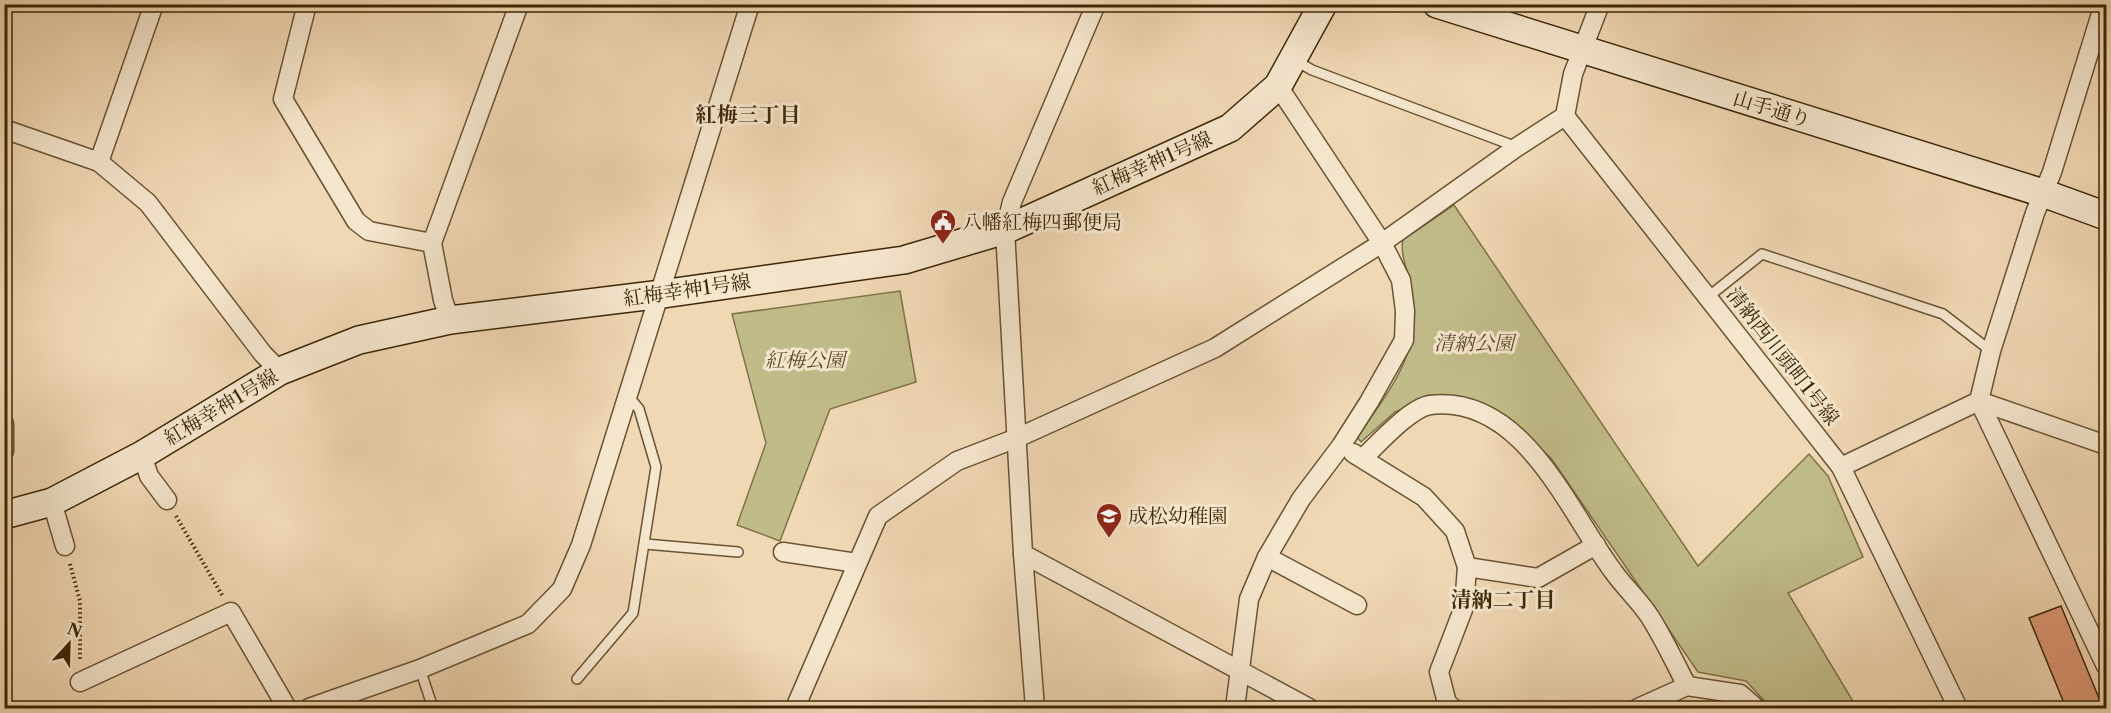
<svg xmlns="http://www.w3.org/2000/svg" width="2111" height="713" viewBox="0 0 2111 713" font-family="'Libre Caslon Text','Noto Serif JP',serif">
	<style>
		.green { fill: #c0bc89; stroke: #7f7248; stroke-width: 1.5 }
		.building { fill: #dd9975; stroke: #3e2706; stroke-width: 1.5 }
		.lines { fill: none; stroke-linecap: round; stroke-linejoin: round }
		.lane-casing { stroke: #6a5332; stroke-width: 12 }
		.street-casing { stroke: #6a5332; stroke-width: 21 }
		.secondary-casing { stroke: #3e2706; stroke-width: 30 }
		.path { stroke: #3e2706; stroke-width: 4; stroke-dasharray: 1.5 3; stroke-linecap: butt }
		.lane { stroke: #f5e6ce; stroke-width: 9 }
		.street { stroke: #f5e6ce; stroke-width: 18 }
		.secondary { stroke: #f5e6ce; stroke-width: 27 }
		.labels { text-anchor: middle; stroke-width: 6; stroke-linejoin: round; paint-order: stroke }
		.street-label { font-size: 20px; fill: #3e2706; stroke: #f5e6ce }
		.poi-label { font-size: 20px; fill: #3e2706; stroke: #f5e6ce; text-anchor: start }
		.park-label { font-size: 20px; font-style: italic; fill: #5e4c27; stroke: #f5e6ce }
		.neighbourhood-label { font-size: 21px; font-weight: bold; fill: #3e2706; stroke: #f5e6ce }
	</style>
	<rect width="100%" height="100%" fill="#f0d8b4"/>
	<filter id="stains"><feTurbulence type="fractalNoise" baseFrequency=".00333" numOctaves="4"/><feColorMatrix values="0 0 0 0 .2 0 0 0 0 .09 0 0 0 0 .02 0 0 0 .5 -.17"/></filter>
	<radialGradient id="worn" r=".72"><stop offset=".6" stop-color="#630" stop-opacity="0"/><stop offset="1" stop-color="#630" stop-opacity=".3"/></radialGradient>
	<g class="green">
		<path d="M 1454,205 L 1698,566 L 1809,454 L 1828,476 L 1863,557 L 1788,593 L 1857,708 L 1771,708 L 1746,681 L 1698,672 L 1551,458 L 1494,409 L 1452,400 L 1427,399 L 1395,412 L 1361,442 L 1357,437 C 1387,394 1422,353 1413,297 C 1411,280 1399,254 1403,240 Z"/>
		<polygon points="900,291 916,382 830,409 780,541 737,525 766,443 732,314"/>
	</g>
	<polygon class="building" points="2061,606 2103,708 2066,708 2029,618"/>
	<g class="lines">
		<g class="lane-casing">
			<g id="lane">
				<polyline points="1296,61 1312,70 1517,147"/>
				<polyline points="1708,297 1762,254 1943,314 1991,351"/>
				<polyline points="645,544 738,552"/>
				<polyline points="420,669 433,708"/>
				<polyline points="577,679 633,613 656,467 639,409 628,396"/>
			</g>
		</g>
		<g class="street-casing">
			<g id="street">
				<polyline points="307,4 283,99 356,221 369,231 432,243"/>
				<polyline points="1600,4 1573,74 1565,116 1841,467 1958,708"/>
				<polyline points="2104,4 2052,172 2035,213 1991,351 1979,401 2106,666"/>
				<polyline points="4,129 99,162 148,203 263,354 280,371"/>
				<polyline points="99,162 154,4"/>
				<polyline points="450,320 443,300 432,243 519,4"/>
				<polyline points="4,424 4,451"/>
				<polyline points="1353,453 1424,497 1455,531 1467,567 1464,607 1439,672 1447,703 1453,708"/>
				<polyline points="142,455 149,476 167,500"/>
				<path d="M 1363,458 C 1378,444 1410,408 1430,405 C 1523,394 1568,511 1613,571 C 1624,587 1640,601 1650,617 C 1664,639 1675,663 1687,686"/>
				<polyline points="1841,467 1979,401 2106,445"/>
				<polyline points="52,502 65,546"/>
				<polyline points="783,552 857,563"/>
				<polyline points="1023,554 1309,708"/>
				<polyline points="1267,557 1357,605"/>
				<polyline points="1467,567 1538,578 1596,545"/>
				<polyline points="80,682 231,612 287,708"/>
				<polyline points="309,708 420,669 528,624 562,589 581,545 750,4"/>
				<polyline points="795,708 878,516 957,461 1017,438 1215,348 1382,243 1517,147 1565,116"/>
				<polyline points="1035,708 1023,554 1005,230 1012,202 1096,4"/>
				<polyline points="1235,708 1249,599 1267,557 1301,499 1341,446 1369,402 1404,340 1405,311 1401,280 1382,243 1278,86"/>
				<polyline points="1638,708 1687,686 1740,694 1756,708"/>
			</g>
		</g>
		<g class="secondary-casing">
			<g id="secondary">
				<polyline points="1437,4 2043,193 2106,216"/>
				<polyline points="4,515 52,502 142,455 280,371 359,340 450,320 662,294 904,260 1005,230 1230,128 1278,86 1323,4"/>
			</g>
		</g>
		<g class="path">
			<polyline points="176,516 222,595"/>
			<polyline points="70,564 80,601 80,661"/>
		</g>
		<use href="#lane" class="lane"/>
		<use href="#street" class="street"/>
		<use href="#secondary" class="secondary"/>
	</g>
	<defs>
		<g id="civic-pin" transform="scale(1.35)"><path d="M0 17L-7.5 6A9.5 9.5 0 1 1 7.5 6Z" fill="#8f2418" stroke="#f5e6ce"/><path d="M-.6-6.5H3V-4.5H.6V-3L4-1V1h2V6H-6V1h2V-1L-.6-3ZM-1.2 2.5V6h2.4V2.5Z" fill="#fff"/></g>
		<g id="school-pin" transform="scale(1.35)"><path d="M0 17L-7.5 6A9.5 9.5 0 1 1 7.5 6Z" fill="#8f2418" stroke="#f5e6ce"/><path d="M0-5L7-2L0 1L-7-2ZM-4 1L0 2.5L4 1V4Q0 6-4 4Z" fill="#fff"/></g>
	</defs>
	<g fill-rule="evenodd">
		<use href="#civic-pin" x="943" y="222"/>
		<use href="#school-pin" x="1109" y="516"/>
	</g>
	<g class="labels">
		<g class="street-label">
			<text transform="translate(1772 109) rotate(17)" y="7">山手通り</text>
			<text transform="translate(1152 163) rotate(-24)" y="7">紅梅幸神1号線</text>
			<text transform="translate(687 290) rotate(-8)" y="7">紅梅幸神1号線</text>
			<text transform="translate(1783 356) rotate(52)" y="7">清納西川頭町1号線</text>
			<text transform="translate(221 407) rotate(-31)" y="7">紅梅幸神1号線</text>
		</g>
		<g class="poi-label">
			<text x="962" y="229">八幡紅梅四郵便局</text>
			<text x="1128" y="523">成松幼稚園</text>
		</g>
		<g class="park-label">
			<text x="1474" y="350">清納公園</text>
			<text x="805" y="367">紅梅公園</text>
		</g>
		<g class="neighbourhood-label">
			<text x="748" y="122">紅梅三丁目</text>
			<text x="1503" y="607">清納二丁目</text>
		</g>
	</g>
	<rect width="2111" height="713" fill="none" stroke="#f0d8b4" stroke-width="24"/>
	<rect x="6" y="6" width="2099" height="701" fill="none" stroke="#3e2706" stroke-width="3"/>
	<rect x="12" y="12" width="2087" height="689" fill="none" stroke="#3e2706" stroke-width="1.5"/>
	<g transform="translate(69 644) rotate(22)" stroke="#f5e6ce" stroke-width="4.5" paint-order="stroke">
	<path d="M0-4.5L10 22L0 15L-10 22Z" fill="#3e2706"/>
	<text y="-9" font-size="16" font-weight="bold" text-anchor="middle" fill="#3e2706">N</text>
	</g>
	<rect width="100%" height="100%" filter="url(#stains)"/>
	<rect width="100%" height="100%" fill="url(#worn)"/>
</svg>
